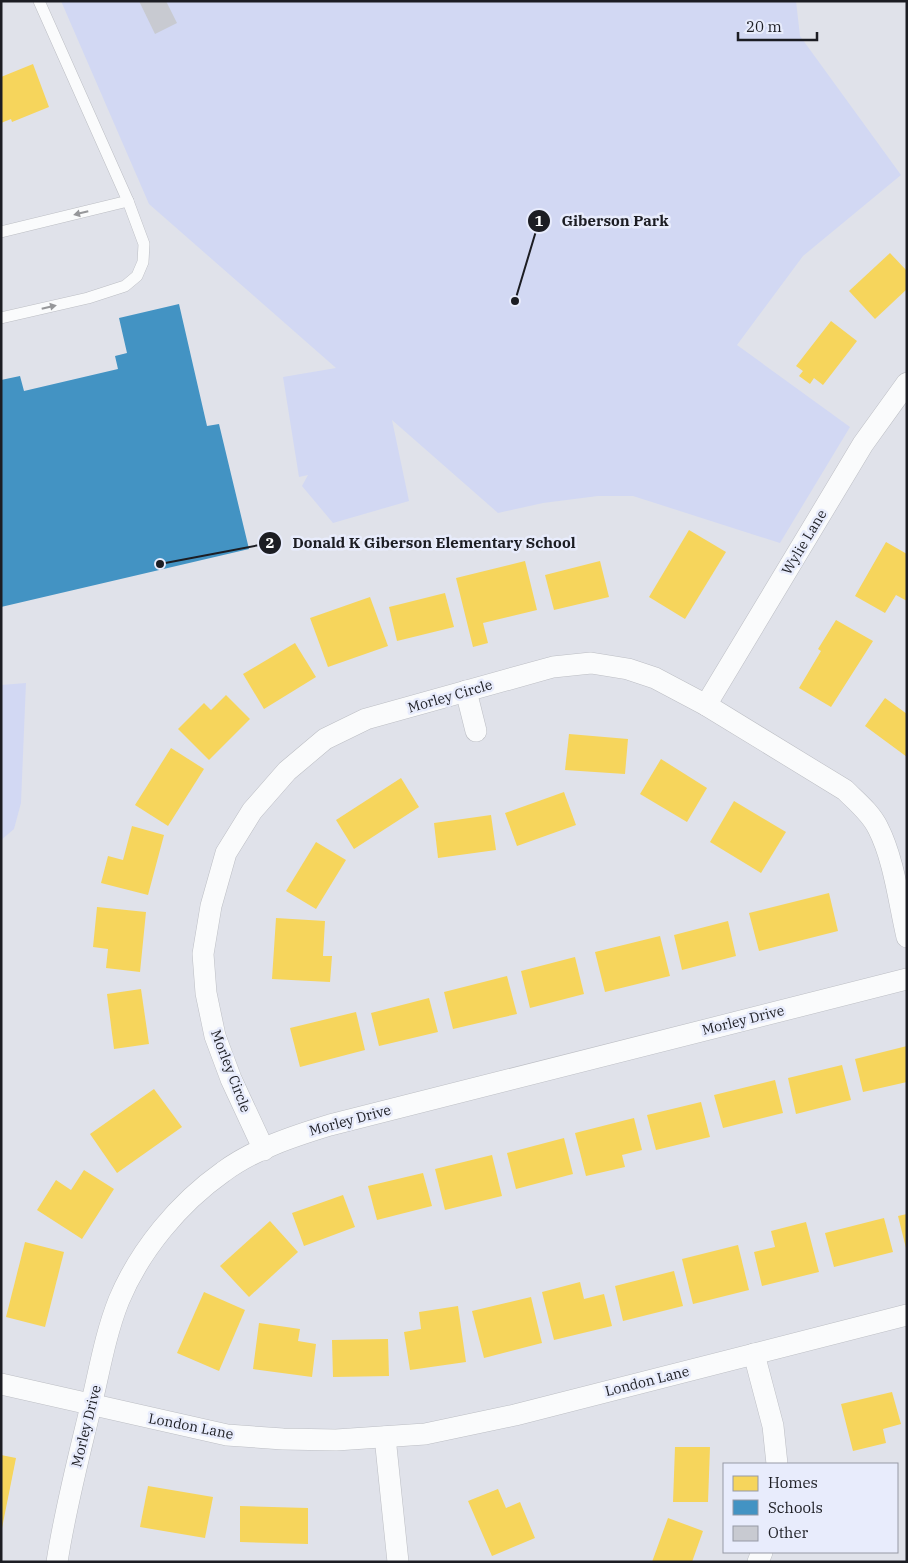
<svg xmlns="http://www.w3.org/2000/svg" width="908" height="1563" viewBox="0 0 908 1563" font-family="'IBM Plex Serif',serif">
	<style>
		.green { fill: #d2d8f3 }
		.homes { fill: #f6d55c }
		.schools { fill: #4393c3 }
		.building { fill: #c8cad1 }
		.lines { fill: none; stroke-linecap: round; stroke-linejoin: round }
		.lane-casing { stroke: #bcbec4; stroke-width: 12 }
		.street-casing { stroke: #bcbec4; stroke-width: 22 }
		.lane { stroke: #fafbfc; stroke-width: 11 }
		.street { stroke: #fafbfc; stroke-width: 21 }
		.oneway { fill: #96979a }
		.labels { text-anchor: middle; stroke-width: 5; stroke-linejoin: round; paint-order: stroke }
		.street-label { font-size: 14px; fill: #1c1d23; stroke: #e8ecfc }
		.leader { fill: none; stroke: #1c1d23; stroke-width: 2 }
		.callout-dot { fill: #1c1d23; stroke: #e8ecfc; stroke-width: 2 }
		.mark-label { font-size: 15px; text-anchor: middle; font-weight: bold; fill: #fff }
		.callout-label { font-size: 15px; text-anchor: middle; font-weight: bold; fill: #1c1d23; stroke: #e8ecfc; stroke-width: 5; stroke-linejoin: round; paint-order: stroke }
	</style>
	<rect width="100%" height="100%" fill="#e0e2ea"/>
	<g class="green">
		<polygon points="61,1 796,1 800,36 901,175 803,256 737,345 850,427 780,543 633,496 598,496 543,503 498,513 392,420 409,501 333,523 302,486 308,475 299,477 283,377 336,368 149,204"/>
		<polygon points="26,683 21,803 14,829 1,840 1,685"/>
	</g>
	<g class="homes">
		<polygon points="33,64 49,107 12,122 11,119 1,123 1,77"/>
		<polygon points="890,253 907,271 907,289 875,319 849,291"/>
		<polygon points="831,321 857,341 823,385 814,378 810,384 799,376 803,371 796,366"/>
		<polygon points="689,530 726,552 685,619 649,597"/>
		<polygon points="886,542 907,554 907,601 896,595 885,613 855,596"/>
		<polygon points="525,561 537,610 483,623 488,643 473,647 456,578"/>
		<polygon points="600,561 609,597 554,610 545,575"/>
		<polygon points="445,593 454,627 397,641 389,607"/>
		<polygon points="370,597 388,646 328,667 310,618"/>
		<polygon points="836,620 873,641 831,707 799,688 821,651 818,649"/>
		<polygon points="295,643 316,677 264,709 243,674"/>
		<polygon points="226,695 250,719 209,760 178,729 204,703 211,710"/>
		<polygon points="885,698 907,714 907,757 865,726"/>
		<polygon points="569,734 628,739 625,774 565,770"/>
		<polygon points="171,748 204,769 168,826 135,805"/>
		<polygon points="661,759 707,788 687,822 640,794"/>
		<polygon points="401,778 419,807 354,849 336,820"/>
		<polygon points="564,792 576,825 517,846 505,813"/>
		<polygon points="734,801 786,832 761,873 710,842"/>
		<polygon points="491,815 496,850 438,858 434,823"/>
		<polygon points="132,826 164,835 148,895 101,883 108,856 123,860"/>
		<polygon points="316,842 346,860 316,909 286,891"/>
		<polygon points="829,893 838,931 759,951 749,913"/>
		<polygon points="97,907 146,912 140,972 106,968 108,949 93,947"/>
		<polygon points="276,918 325,921 323,956 332,956 330,982 272,979"/>
		<polygon points="728,921 736,956 682,970 674,935"/>
		<polygon points="660,936 670,976 605,992 595,952"/>
		<polygon points="575,957 584,994 530,1008 521,971"/>
		<polygon points="507,976 517,1014 453,1029 444,992"/>
		<polygon points="141,989 149,1044 114,1049 107,994"/>
		<polygon points="429,998 438,1032 379,1046 371,1013"/>
		<polygon points="356,1012 365,1050 300,1067 290,1028"/>
		<polygon points="907,1046 907,1082 863,1092 855,1059"/>
		<polygon points="842,1065 851,1100 796,1114 788,1078"/>
		<polygon points="775,1080 783,1113 723,1128 714,1095"/>
		<polygon points="154,1089 182,1127 117,1173 90,1134"/>
		<polygon points="701,1102 710,1137 656,1150 647,1115"/>
		<polygon points="634,1118 642,1150 622,1155 625,1167 586,1176 575,1133"/>
		<polygon points="564,1138 573,1174 516,1189 507,1153"/>
		<polygon points="492,1155 502,1196 445,1210 435,1169"/>
		<polygon points="84,1170 114,1189 82,1239 37,1210 56,1180 71,1190"/>
		<polygon points="423,1173 432,1206 377,1220 368,1186"/>
		<polygon points="343,1195 355,1227 304,1246 292,1213"/>
		<polygon points="907,1214 907,1248 906,1248 898,1216"/>
		<polygon points="884,1218 893,1252 834,1267 825,1233"/>
		<polygon points="270,1221 298,1252 249,1297 220,1266"/>
		<polygon points="806,1222 819,1272 762,1286 754,1252 775,1247 771,1231"/>
		<polygon points="25,1242 64,1252 45,1327 6,1317"/>
		<polygon points="738,1245 749,1290 693,1304 682,1259"/>
		<polygon points="674,1271 683,1306 623,1321 615,1286"/>
		<polygon points="580,1282 584,1299 604,1294 612,1326 554,1340 542,1292"/>
		<polygon points="204,1292 245,1310 219,1371 177,1353"/>
		<polygon points="531,1297 542,1343 484,1358 472,1311"/>
		<polygon points="458,1306 466,1362 410,1370 404,1332 421,1329 419,1312"/>
		<polygon points="259,1323 300,1329 298,1341 316,1344 312,1377 253,1369"/>
		<polygon points="388,1339 389,1376 333,1377 332,1340"/>
		<polygon points="892,1392 901,1424 883,1429 886,1443 853,1451 841,1404"/>
		<polygon points="675,1447 710,1447 708,1502 673,1502"/>
		<polygon points="1,1455 16,1458 2,1528 1,1528"/>
		<polygon points="148,1486 213,1497 205,1538 140,1527"/>
		<polygon points="498,1489 506,1508 520,1502 535,1538 492,1556 468,1501"/>
		<polygon points="240,1506 308,1508 308,1544 240,1542"/>
		<polygon points="668,1518 703,1531 692,1562 652,1562"/>
	</g>
	<polygon class="schools" points="179,304 207,426 219,424 249,549 1,607 1,380 20,376 24,391 118,369 115,356 127,353 119,318"/>
	<polygon class="building" points="139,1 166,1 177,23 155,34"/>
	<g class="lines">
		<g class="lane-casing">
			<g id="lane">
				<polyline points="1,232 128,201"/>
				<polyline points="1,318 88,298 125,286 137,276 143,262 144,244 128,201 39,1"/>
			</g>
		</g>
		<g class="street-casing">
			<g id="street">
				<polyline points="466,691 476,731"/>
				<polyline points="706,705 863,444 907,383"/>
				<path d="M 264,1150 L 231,1079 L 215,1036 L 206,993 L 203,954 L 211,906 L 226,853 L 252,811 L 287,771 L 325,739 L 366,719 L 553,667 L 591,663 L 628,669 L 655,678 L 706,705 L 845,790 C 856,801 871,813 878,828 C 894,859 899,903 907,937"/>
				<polyline points="754,1354 773,1426 777,1464"/>
				<polyline points="1,1384 227,1435 283,1439 336,1440 425,1434 515,1415 907,1315"/>
				<polyline points="385,1437 398,1562"/>
				<path d="M 57,1562 C 65,1510 78,1460 90,1410 C 99,1373 105,1335 119,1300 C 140,1250 179,1203 223,1172 C 254,1149 294,1136 330,1125 L 907,979"/>
				<polyline points="758,1562 762,1552"/>
			</g>
		</g>
		<use href="#lane" class="lane"/>
		<use href="#street" class="street"/>
	</g>
	<defs><path id="oneway-solid" d="M-6-.8H1V-3.2L6.5 0L1 3.2V.8H-6Z" transform="scale(1.25)"/></defs>
	<g class="oneway">
		<use href="#oneway-solid" transform="translate(81 213) rotate(166)"/>
		<use href="#oneway-solid" transform="translate(49 307) rotate(-13)"/>
	</g>
	<g class="labels">
		<g class="street-label">
			<text transform="translate(804 542) rotate(-59)" y="5">Wylie Lane</text>
			<text transform="translate(450 696) rotate(-16)" y="5">Morley Circle</text>
			<text transform="translate(743 1020) rotate(-14)" y="5">Morley Drive</text>
			<text transform="translate(231 1071) rotate(69)" y="5">Morley Circle</text>
			<text transform="translate(350 1120) rotate(-15)" y="5">Morley Drive</text>
			<text transform="translate(647 1381) rotate(-14)" y="5">London Lane</text>
			<text transform="translate(86 1426) rotate(-76)" y="5">Morley Drive</text>
			<text transform="translate(191 1426) rotate(11)" y="5">London Lane</text>
		</g>
	</g>
	<path class="leader" d="M515 301L539 221M160 564L270 543"/>
	<g class="callout-dot">
		<circle cx="515" cy="301" r="5"/>
		<circle cx="160" cy="564" r="5"/>
		<circle cx="539" cy="221" r="12"/>
		<circle cx="270" cy="543" r="12"/>
	</g>
	<g class="mark-label">
		<text x="539" y="226">1</text>
		<text x="270" y="548">2</text>
	</g>
	<g class="callout-label">
		<text x="615" y="226">Giberson Park</text>
		<text x="434" y="548">Donald K Giberson Elementary School</text>
	</g>
	<rect width="908" height="1563" fill="none" stroke="#1c1d23" stroke-width="5"/>
	<rect x="723" y="1463" width="175" height="90" fill="#e8ecfc" stroke="#9699a5"/>
	<rect x="733" y="1476" width="25" height="15" fill="#f6d55c" stroke="#9699a5"/>
	<text x="768" y="1488" font-size="15" fill="#1c1d23">Homes</text>
	<rect x="733" y="1500" width="25" height="15" fill="#4393c3" stroke="#9699a5"/>
	<text x="768" y="1513" font-size="15" fill="#1c1d23">Schools</text>
	<rect x="733" y="1526" width="25" height="15" fill="#c8cad1" stroke="#9699a5"/>
	<text x="768" y="1538" font-size="15" fill="#1c1d23">Other</text>
	<path d="M738 32v8h79v-8" fill="none" stroke="#1c1d23" stroke-width="2.5"/>
	<text x="746" y="32" font-size="15" fill="#1c1d23" stroke="#e8ecfc" stroke-width="4" paint-order="stroke">20 m</text>
</svg>
